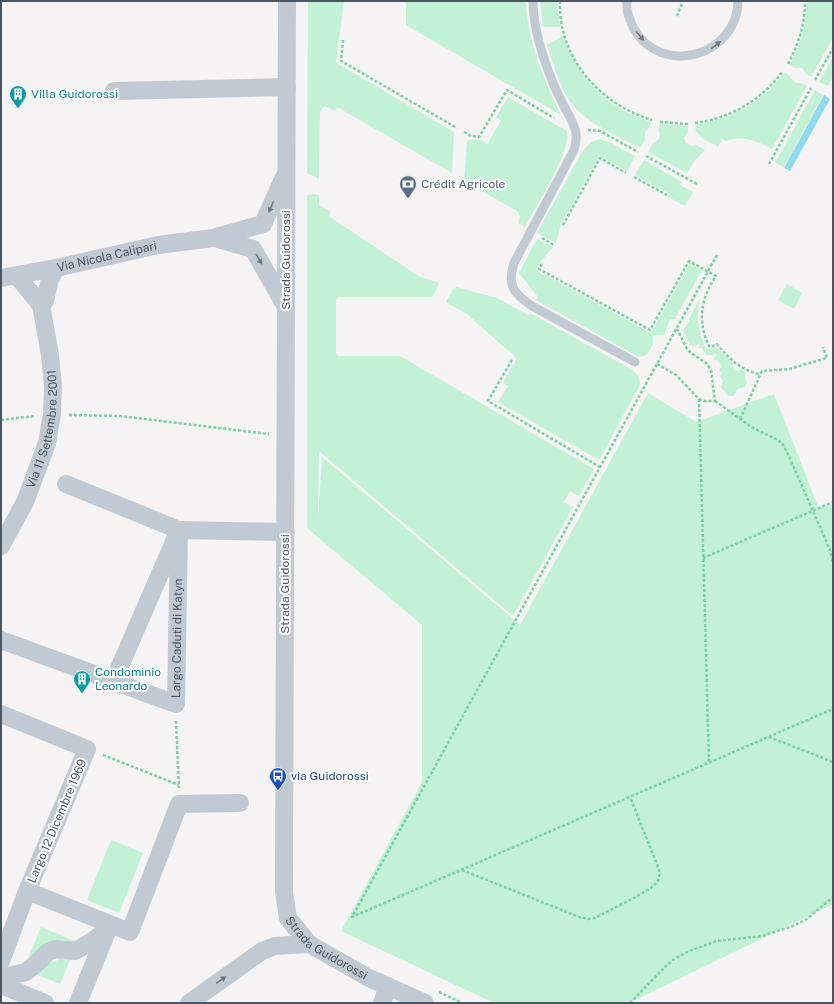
<svg xmlns="http://www.w3.org/2000/svg" width="834" height="1004" viewBox="0 0 834 1004" font-family="'Public Sans',sans-serif">
	<style>
		.green { fill: #c3f1d5 }
		.water { fill: #90daee }
		.lines { fill: none; stroke-linecap: round; stroke-linejoin: round }
		.path { stroke: #7ad0a6; stroke-width: 2.5; stroke-dasharray: 3 2; stroke-linecap: butt }
		.lane { stroke: #c1cad2; stroke-width: 9 }
		.street { stroke: #c1cad2; stroke-width: 18 }
		.oneway { fill: #6e7983 }
		.labels { text-anchor: middle; stroke-width: 4; stroke-linejoin: round; paint-order: stroke }
		.culture-label { font-size: 12px; fill: #0d838f; stroke: #fff; text-anchor: start }
		.service-label { font-size: 12px; fill: #4e5e75; stroke: #fff; text-anchor: start }
		.street-label { font-size: 12px; fill: #4a5661; stroke: #fff }
		.transit-label { font-size: 12px; fill: #164399; stroke: #fff; text-anchor: start }
	</style>
	<rect width="100%" height="100%" fill="#f5f3f3"/>
	<g class="green">
		<polygon points="308,1 344,1 336,62 338,64 454,132 452,173 337,107 335,111 325,106 320,111 319,179 307,173"/>
		<path d="M 406,1 L 526,1 C 527,41 544,80 561,115 L 406,25 Z"/>
		<polygon points="540,1 557,1 560,27 543,27"/>
		<path d="M 807,1 L 833,1 L 833,38 L 811,77 L 806,74 L 802,68 L 794,68 L 790,65 C 800,45 807,24 807,1 Z"/>
		<path d="M 563,36 C 577,78 608,109 651,122 L 649,128 L 645,132 L 645,139 L 640,148 C 616,135 585,123 569,100 C 559,84 553,63 547,45 Z"/>
		<polygon points="833,57 833,77 828,86 819,82"/>
		<path d="M 785,72 C 790,76 791,80 796,83 L 801,83 L 807,86 L 772,149 C 759,142 741,134 727,141 L 722,139 L 718,147 L 700,137 L 699,134 L 696,131 L 695,125 C 734,119 761,103 785,72 Z"/>
		<polygon points="815,90 823,95 784,167 775,163"/>
		<path d="M 508,97 L 567,131 C 572,150 535,208 525,227 L 518,223 L 520,217 L 517,211 L 464,181 L 467,141 L 469,140 L 482,140 L 487,144 L 501,121 L 496,117 Z"/>
		<polygon points="660,124 688,126 688,131 684,138 686,143 691,146 696,145 705,150 695,160 687,173 648,152 653,143 659,139 660,134 658,130"/>
		<polygon points="600,139 609,142 635,156 627,171 599,156 561,224 556,243 537,233 582,152 591,142"/>
		<polygon points="644,160 682,182 680,185 693,192 685,206 668,197 670,194 635,175"/>
		<polygon points="314,194 319,195 319,205 330,211 330,217 420,277 437,282 439,284 432,297 338,297 336,299 336,354 338,356 400,356 594,469 579,496 570,491 564,502 573,507 513,616 319,451 318,518 322,457 520,625 648,393 696,422 774,394 819,509 833,504 833,904 629,1003 494,1003 341,931 422,782 422,625 307,528 307,195"/>
		<polygon points="537,239 553,247 540,262 536,270 651,333 690,263 702,270 675,319 670,319 664,335 653,335 653,344 647,355 639,357 536,300 538,297 519,273"/>
		<polygon points="787,284 802,293 794,309 778,300"/>
		<path d="M 456,287 L 493,297 L 495,297 L 528,315 L 530,313 L 631,369 L 639,377 L 640,385 L 599,460 L 498,402 L 508,386 L 503,383 L 516,360 C 516,355 509,351 505,348 L 468,315 L 446,302 L 454,288 L 455,289 Z"/>
		<path d="M 699,300 L 700,301 C 696,319 698,329 705,347 L 711,349 L 716,347 L 733,363 L 732,366 L 738,371 L 741,369 L 745,372 L 745,378 L 747,382 L 745,387 L 737,389 L 734,396 L 728,396 L 721,387 L 723,381 L 720,376 L 723,372 L 719,371 L 721,366 L 717,360 L 713,360 L 717,355 L 714,353 L 712,355 L 706,355 L 702,348 L 698,348 L 701,346 L 698,343 L 695,346 L 690,345 L 683,331 L 689,321 L 689,319 Z"/>
		<polygon points="111,840 143,853 119,913 87,900"/>
		<polygon points="41,927 77,942 24,968"/>
		<polygon points="73,953 60,984 31,972 49,961 55,962 60,958"/>
	</g>
	<polygon class="water" points="824,95 830,99 790,171 784,168"/>
	<g class="lines">
		<g class="path">
			<path d="M 560,1 C 558,57 599,104 652,120"/>
			<polyline points="677,16 683,1"/>
			<polyline points="343,40 341,61 457,128"/>
			<path d="M 788,64 C 799,44 805,23 805,1"/>
			<polyline points="815,80 833,48"/>
			<polyline points="660,122 688,124"/>
			<path d="M 695,123 C 732,118 761,100 783,71"/>
			<polyline points="588,130 600,131 638,152"/>
			<polyline points="464,132 471,136 479,137 507,90 554,118"/>
			<polyline points="646,156 697,184"/>
			<polyline points="769,164 811,88"/>
			<polyline points="634,177 667,195"/>
			<polyline points="563,225 600,158 626,173"/>
			<polyline points="542,238 554,245"/>
			<polyline points="717,255 352,917 833,709"/>
			<path d="M 542,264 L 539,269 L 650,330 L 689,261 L 716,276 C 701,298 697,321 709,346 L 711,347 L 717,344 C 729,359 741,370 759,374"/>
			<polyline points="512,360 488,401 600,467"/>
			<polyline points="657,364 676,375 699,399 704,401 715,401 711,370 706,363 691,353 687,349 677,329"/>
			<polyline points="699,399 709,763"/>
			<polyline points="715,401 753,428 778,440 782,443 788,454 830,550 833,562"/>
			<polyline points="69,415 120,416 269,434"/>
			<polyline points="740,419 762,371 789,369 827,358 823,347"/>
			<polyline points="1,420 34,416"/>
			<polyline points="703,558 833,502"/>
			<polyline points="176,721 179,788"/>
			<polyline points="769,737 833,762"/>
			<polyline points="103,755 179,785"/>
			<path d="M 462,870 L 579,917 L 588,919 L 595,918 C 607,911 652,891 657,882 C 660,878 660,872 658,867 L 630,797"/>
			<polyline points="439,992 462,1003"/>
			<polyline points="630,1003 665,967 673,960 687,952 716,941 762,936 793,926 807,919 833,897"/>
		</g>
		<g class="lane">
			<path d="M 533,1 C 533,25 540,48 548,70 C 552,81 556,91 562,102 C 570,119 581,130 574,150 L 514,263 C 507,285 513,293 532,306 L 635,362"/>
			<path d="M 627,1 C 626,10 629,19 633,27 C 660,78 737,57 738,1"/>
		</g>
		<g class="street">
			<path id="s1" d="M 287,1 L 284,878 L 284,892 L 288,918 L 309,944 L 369,978 L 425,1003"/>
			<polyline points="114,91 287,87"/>
			<polyline points="215,238 253,249 286,307"/>
			<path id="s2" d="M 1,278 L 56,268 L 158,245 L 213,238 L 263,224 L 284,177"/>
			<polyline points="41,305 45,301 50,279 56,268"/>
			<path id="s3" d="M 1,546 L 25,502 L 47,443 L 52,414 L 53,387 L 50,355 L 41,305 L 17,276"/>
			<path id="s4" d="M 1,640 L 176,704 L 179,530 L 66,484"/>
			<polyline points="114,680 179,530 286,532"/>
			<polyline points="1,714 87,749 27,891 1,961"/>
			<polyline points="27,891 130,932 179,804 240,803"/>
			<polyline points="1,979 3,977 26,972 36,964 48,952 56,949 75,951 91,942 107,930"/>
			<polyline points="1,985 45,1003"/>
			<polyline points="78,1003 108,929"/>
			<polyline points="189,1003 262,951 275,946 309,944"/>
			<polyline points="382,1003 388,986"/>
		</g>
	</g>
	<defs><path id="oneway-solid" d="M-6-.8H1V-3.2L6.5 0L1 3.2V.8H-6Z"/></defs>
	<g class="oneway">
		<use href="#oneway-solid" transform="translate(640 36) rotate(49)"/>
		<use href="#oneway-solid" transform="translate(716 45) rotate(-37)"/>
		<use href="#oneway-solid" transform="translate(271 207) rotate(114)"/>
		<use href="#oneway-solid" transform="translate(259 259) rotate(60)"/>
		<use href="#oneway-solid" transform="translate(221 980) rotate(-35)"/>
	</g>
	<defs>
		<g id="building-pin" transform="scale(0.9)"><path d="M0 17L-7.5 6A9.5 9.5 0 1 1 7.5 6Z" fill="#0f9aa8" stroke="#fff"/><path d="M-4-6H4V6H1V3H-1V6H-4ZM-2.5-4.3h1.7v1.8h-1.7ZM.8-4.3h1.7v1.8H.8ZM-2.5-1h1.7V.8h-1.7ZM.8-1h1.7V.8H.8Z" fill="#fff"/></g>
		<g id="bank-pin" transform="scale(0.9)"><path d="M0 17L-7.5 6A9.5 9.5 0 1 1 7.5 6Z" fill="#5c6f8a" stroke="#fff"/><path d="M-6-4H6V4H-6ZM0-2.3a2.3 2.3 0 1 0 0 4.6a2.3 2.3 0 1 0 0-4.6Z" fill="#fff"/></g>
		<g id="bus-pin" transform="scale(0.9)"><path d="M0 17L-7.5 6A9.5 9.5 0 1 1 7.5 6Z" fill="#1a4fb4" stroke="#fff"/><path d="M-5-6H5V4H4V6H2V4H-2V6H-4V4H-5ZM-3.5-4V0h7V-4ZM-3.5 1.2v1.5H-2V1.2ZM2 1.2v1.5H3.5V1.2Z" fill="#fff"/></g>
	</defs>
	<g fill-rule="evenodd">
		<use href="#building-pin" x="18" y="94"/>
		<use href="#bank-pin" x="408" y="184"/>
		<use href="#building-pin" x="82" y="679"/>
		<use href="#bus-pin" x="278" y="776"/>
	</g>
	<g class="labels">
		<g class="culture-label">
			<text x="31" y="98">Villa Guidorossi</text>
			<text x="95" y="676">Condominio<tspan x="95" dy="14">Leonardo</tspan></text>
		</g>
		<g class="service-label">
			<text x="421" y="188">Crédit Agricole</text>
		</g>
		<g class="street-label">
			<text dy="4" stroke="none"><textPath href="#s2" startOffset="108">Via Nicola Calipari</textPath></text>
			<text transform="translate(286 260) rotate(-90)" y="4">Strada Guidorossi</text>
			<text dy="4" stroke="none"><textPath href="#s3" startOffset="126">Via 11 Settembre 2001</textPath></text>
			<text transform="translate(285 584) rotate(-90)" y="4">Strada Guidorossi</text>
			<text dy="4" stroke="none"><textPath href="#s4" startOffset="252">Largo Caduti di Katyn</textPath></text>
			<text transform="translate(57 821) rotate(-67)" y="4">Largo 12 Dicembre 1969</text>
			<text dy="4" stroke="none"><textPath href="#s1" startOffset="967">Strada Guidorossi</textPath></text>
		</g>
		<g class="transit-label">
			<text x="291" y="780">via Guidorossi</text>
		</g>
	</g>
	<rect width="834" height="1004" fill="none" stroke="#4a5661" stroke-width="4"/>
</svg>
